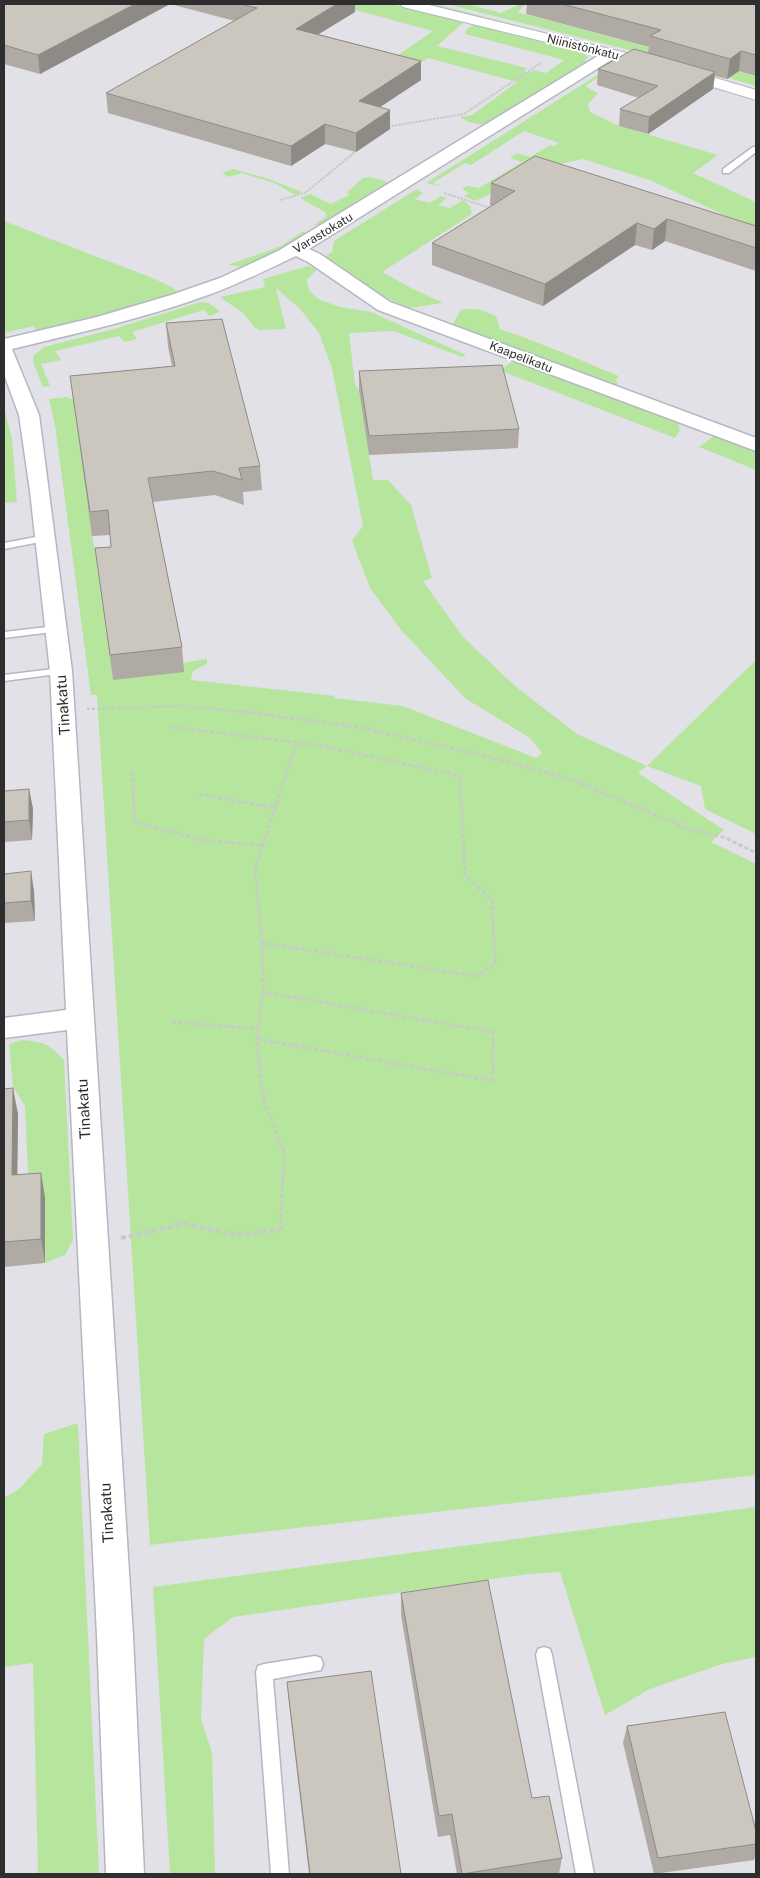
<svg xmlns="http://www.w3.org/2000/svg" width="760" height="1878" viewBox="0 0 760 1878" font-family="'Public Sans',sans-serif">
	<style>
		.industrial { fill: #e3e1e8 }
		.green { fill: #b6e59e }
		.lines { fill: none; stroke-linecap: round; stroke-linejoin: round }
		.service-casing { stroke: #b4b7c1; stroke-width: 3 }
		.minor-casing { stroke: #b4b7c1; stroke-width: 3 }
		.tertiary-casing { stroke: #b4b7c1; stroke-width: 2 }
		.path-far3 { stroke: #c9c9c9; stroke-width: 2; stroke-dasharray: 2.5 1; stroke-linecap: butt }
		.path-far2 { stroke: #c9c9c9; stroke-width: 2.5; stroke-dasharray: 3 2; stroke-linecap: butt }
		.path-far1 { stroke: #c9c9c9; stroke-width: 3; stroke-dasharray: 4 2.5; stroke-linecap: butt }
		.path { stroke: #c9c9c9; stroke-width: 4; stroke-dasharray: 5 3; stroke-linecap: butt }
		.service { fill: #fff; fill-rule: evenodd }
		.minor { fill: #fff; fill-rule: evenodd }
		.tertiary { fill: #fff; fill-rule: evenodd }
		.wall { fill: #afaba4 }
		.shaded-wall { fill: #8e8b86 }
		.building { fill: #cbc7bf; stroke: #8e8b86 }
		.labels { text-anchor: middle; stroke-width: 4; stroke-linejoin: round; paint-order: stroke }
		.far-street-label { font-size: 12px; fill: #2e2e2e; stroke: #fff }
		.street-label { font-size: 15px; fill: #2e2e2e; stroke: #fff }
	</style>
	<rect width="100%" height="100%" fill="#efe9e1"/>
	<rect class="industrial" x="4" y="4" width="752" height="1870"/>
	<g class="green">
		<path d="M 333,4 L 391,4 L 464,22 L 437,46 L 527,68 L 524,72 L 529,73 L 534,70 L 546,73 L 564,60 L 465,34 L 466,30 L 474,24 L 578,49 L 588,57 L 583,65 L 486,125 C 477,124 467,123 460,117 L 472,115 L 517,82 L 428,58 L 415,67 L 391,60 L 433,31 Z"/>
		<polygon points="422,4 434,4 599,46"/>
		<polygon points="447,4 467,4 501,13 518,5 517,4 526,4 517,12 756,76 756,86 657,57"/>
		<polygon points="607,72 585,86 598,93 588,104 590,112 619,126 718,155 693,173 756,202 756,230 652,181 583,159 551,166 475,201 464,196 469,193 462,189 467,186 479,188 522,162 510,158 517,153 530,157 550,145 554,146 559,143 524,131 471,165 465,163 433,183 445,187 426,183 596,76"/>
		<polygon points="233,169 266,178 302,192 295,195 274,183 242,173 229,177 222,173"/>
		<polygon points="369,177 386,181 387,186 323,225 314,225 327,216 325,212 300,198 310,194 331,204 349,195 347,192 363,178"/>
		<polygon points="417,189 423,193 415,199 430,203 441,196 447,198 438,205 450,208 463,200 470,206 472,214 382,272 411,288 443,303 409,308 367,289 326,256 332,252 334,241"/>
		<path d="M 4,221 L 155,279 L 173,288 L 178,293 C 131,307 85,320 37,331 L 34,326 L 4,333 Z"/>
		<polygon points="303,231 307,235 245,267 228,265 281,246"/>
		<polygon points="308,266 317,269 307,280 309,290 318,299 340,307 371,312 466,355 462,357 394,331 349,333 355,385 359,390 373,480 388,480 411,505 432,578 423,581 463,637 515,686 577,734 647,766 756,660 756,834 705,809 701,786 647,766 638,773 724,830 711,842 756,864 756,1475 150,1545 97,695 91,695 55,425 49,399 66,397 73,399 113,680 182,663 207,659 207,664 193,671 191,680 335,696 334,698 403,706 536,758 542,753 530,738 466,699 401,630 370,588 352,541 363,526 332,368 319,333 300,309 276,288 286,329 259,330 254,327 244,314 220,297 265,287 263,279"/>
		<polygon points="201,302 208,303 219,310 219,312 210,316 204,310 132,332 137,339 125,342 119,336 55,351 61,360 41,364 50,386 43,387 34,365 33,356 44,347 110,330"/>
		<path d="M 466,309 L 478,309 L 496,316 L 500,329 C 540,342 580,360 619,376 L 616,380 L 620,388 L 456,328 L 453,323 L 461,310 Z"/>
		<polygon points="514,361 678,422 680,430 675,438 499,370"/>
		<polygon points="4,407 12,439 17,502 4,503"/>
		<polygon points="714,436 756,452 756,470 699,447"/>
		<path d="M 22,1040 C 43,1042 50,1044 64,1060 L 73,1240 L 65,1255 L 45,1263 L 29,1199 L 25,1106 L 13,1087 L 9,1044 Z"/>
		<polygon points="78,1423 99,1874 38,1874 33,1663 4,1667 4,1498 19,1489 42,1464 44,1434"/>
		<polygon points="756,1507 756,1657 722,1664 650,1689 605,1715 560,1572 528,1574 233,1617 204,1639 201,1719 212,1753 215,1874 170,1874 153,1587"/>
	</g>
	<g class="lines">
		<g class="service-casing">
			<g id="service">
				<polygon points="753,147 756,147 756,152 729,173 723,173 723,169"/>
				<polygon points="46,535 50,536 50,540 4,549 4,543"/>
				<polygon points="56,626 60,627 61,629 60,631 4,638 4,632"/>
				<polygon points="61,668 65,669 66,671 65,673 4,681 4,675"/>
				<polygon points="544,1647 550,1649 552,1655 594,1874 576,1874 536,1655 538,1649"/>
				<polygon points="315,1656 321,1658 323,1664 321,1670 273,1679 289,1874 271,1874 256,1672 258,1666 264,1664"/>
			</g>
		</g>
		<g class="minor-casing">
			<path id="minor" d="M 611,50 L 616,51 L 618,54 L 616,57 L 309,249 L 320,254 L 390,302 L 756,438 L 756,451 L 378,310 L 308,262 L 296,256 C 267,270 238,284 208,295 C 145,318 78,333 12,349 L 39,415 L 72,671 L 133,1635 L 144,1874 L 106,1874 L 97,1635 L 67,1030 L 4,1038 L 4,1018 L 66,1010 L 50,671 L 30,491 L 19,415 L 4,374 L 4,339 L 97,317 L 171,295 L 220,278 L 278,251 L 606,51 Z"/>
		</g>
		<g class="tertiary-casing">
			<polygon id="tertiary" points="400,4 425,4 655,60 756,90 756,100 644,66 403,7"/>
		</g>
		<g class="path-far3">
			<polyline points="388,125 392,126 464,114 541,63"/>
			<polyline points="444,193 493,209"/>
			<polyline points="280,200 305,193 355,152"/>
		</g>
		<polyline class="path-far2" points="87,709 179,706 260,713"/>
		<g class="path-far1">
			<polyline points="245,712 358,727 477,754 570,779 689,829 726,838 756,853"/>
			<polyline points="171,727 317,745 460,776 465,875 492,901 495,964 477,976 262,943 263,992 493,1032 493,1081 257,1039 263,1099 284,1152 281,1224"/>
			<polyline points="133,772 134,822 207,841 263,845"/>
			<polyline points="199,794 276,808"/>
			<polyline points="262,943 255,868 297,743"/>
			<polyline points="172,1022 258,1029"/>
			<polyline points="257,1039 263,992"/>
			<polyline points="182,1224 186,1224"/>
		</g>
		<polyline class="path" points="121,1238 184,1224 238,1235 281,1229 281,1223"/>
		<use href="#service" class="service"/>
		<use href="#minor" class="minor"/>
		<use href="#tertiary" class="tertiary"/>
	</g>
	<g class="wall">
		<polygon points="4,4 355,4 355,12 318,34 421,61 421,80 380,107 390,129 356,152 325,144 291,166 108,113 106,93 235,21 170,4 40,74 4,64"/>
		<polygon points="527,4 756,4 756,76 739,71 727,79 715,76 713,89 648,134 619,126 620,109 639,98 597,85 598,69 648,53 649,47 526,14"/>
		<polygon points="491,183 756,226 756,271 665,241 652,250 635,245 543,306 432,265 432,243 492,205 490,205"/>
		<polygon points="166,323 260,466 262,490 243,492 244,505 215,495 153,502 182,647 184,672 113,680 95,548 111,547 110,535 92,536 70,376 172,366 168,347"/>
		<polygon points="359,371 519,429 518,448 369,455 359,390"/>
		<polygon points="29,789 33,809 32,840 4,842 4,791"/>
		<polygon points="4,874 34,891 35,921 4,923"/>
		<polygon points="4,1089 18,1114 17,1175 41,1173 45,1198 45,1263 4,1267"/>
		<polygon points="401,1593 532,1798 562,1858 559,1874 457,1874 450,1835 438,1837 401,1615"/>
		<polygon points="287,1682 401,1874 309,1874 289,1704"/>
		<polygon points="627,1726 756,1831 756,1854 754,1860 654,1874 623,1743"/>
	</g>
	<g class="shaded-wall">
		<polygon points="135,4 170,4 40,74 38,55"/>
		<polygon points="337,4 355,4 355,12 296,48 296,29"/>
		<polygon points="741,51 739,71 727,79 730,59"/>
		<polygon points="421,61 421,80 359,121 359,101"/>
		<polygon points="715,72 713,89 648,134 649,117"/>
		<polygon points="390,110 390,129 356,152 356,133"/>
		<polygon points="325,124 325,144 291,166 291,146"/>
		<polygon points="667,219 665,241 652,250 654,229"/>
		<polygon points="637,223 635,245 543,306 545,284"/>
		<polygon points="29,789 33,809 32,840 29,820"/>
		<polygon points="31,871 34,891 35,921 31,901"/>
		<polygon points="13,1088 18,1114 17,1200 12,1175"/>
		<polygon points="41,1173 45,1198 45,1263 41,1239"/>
	</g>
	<g class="building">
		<polygon points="4,4 135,4 38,55 4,45"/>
		<polygon points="240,4 337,4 296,29 421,61 359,101 390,110 356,133 325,124 291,146 106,93 257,8"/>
		<polygon points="562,4 756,4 756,55 741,51 730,59 650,36 661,30"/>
		<polygon points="634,49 715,72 649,117 620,109 658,86 598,69"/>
		<polygon points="535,156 756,226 756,248 667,219 654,229 637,223 545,284 432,243 515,191 491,183"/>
		<polygon points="222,319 260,466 239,468 242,480 213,471 148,478 182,647 110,655 95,548 111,547 108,510 90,512 70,376 175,366 166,323"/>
		<polygon points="502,365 519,429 369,436 359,371"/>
		<polygon points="29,789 29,820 4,822 4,791"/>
		<polygon points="31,871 31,901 4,903 4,874"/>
		<polygon points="13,1088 12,1175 41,1173 41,1239 4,1242 4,1089"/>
		<polygon points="488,1580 532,1798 549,1796 562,1858 462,1874 452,1814 439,1816 401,1593"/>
		<polygon points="371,1671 401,1874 310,1874 287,1682"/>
		<polygon points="725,1712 756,1831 756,1844 658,1858 627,1726"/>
	</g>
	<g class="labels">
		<g class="far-street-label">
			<text transform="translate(583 47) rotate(14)" y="4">Niinistönkatu</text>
			<text transform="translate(323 233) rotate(-31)" y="4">Varastokatu</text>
			<text transform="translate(521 357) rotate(21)" y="4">Kaapelikatu</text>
		</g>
		<g class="street-label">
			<text transform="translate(63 705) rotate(-94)" y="5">Tinakatu</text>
			<text transform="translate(84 1109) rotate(-93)" y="5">Tinakatu</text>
			<text transform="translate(107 1513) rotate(-93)" y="5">Tinakatu</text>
		</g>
	</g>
	<rect width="760" height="1878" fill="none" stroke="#2e2e2e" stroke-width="10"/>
</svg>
